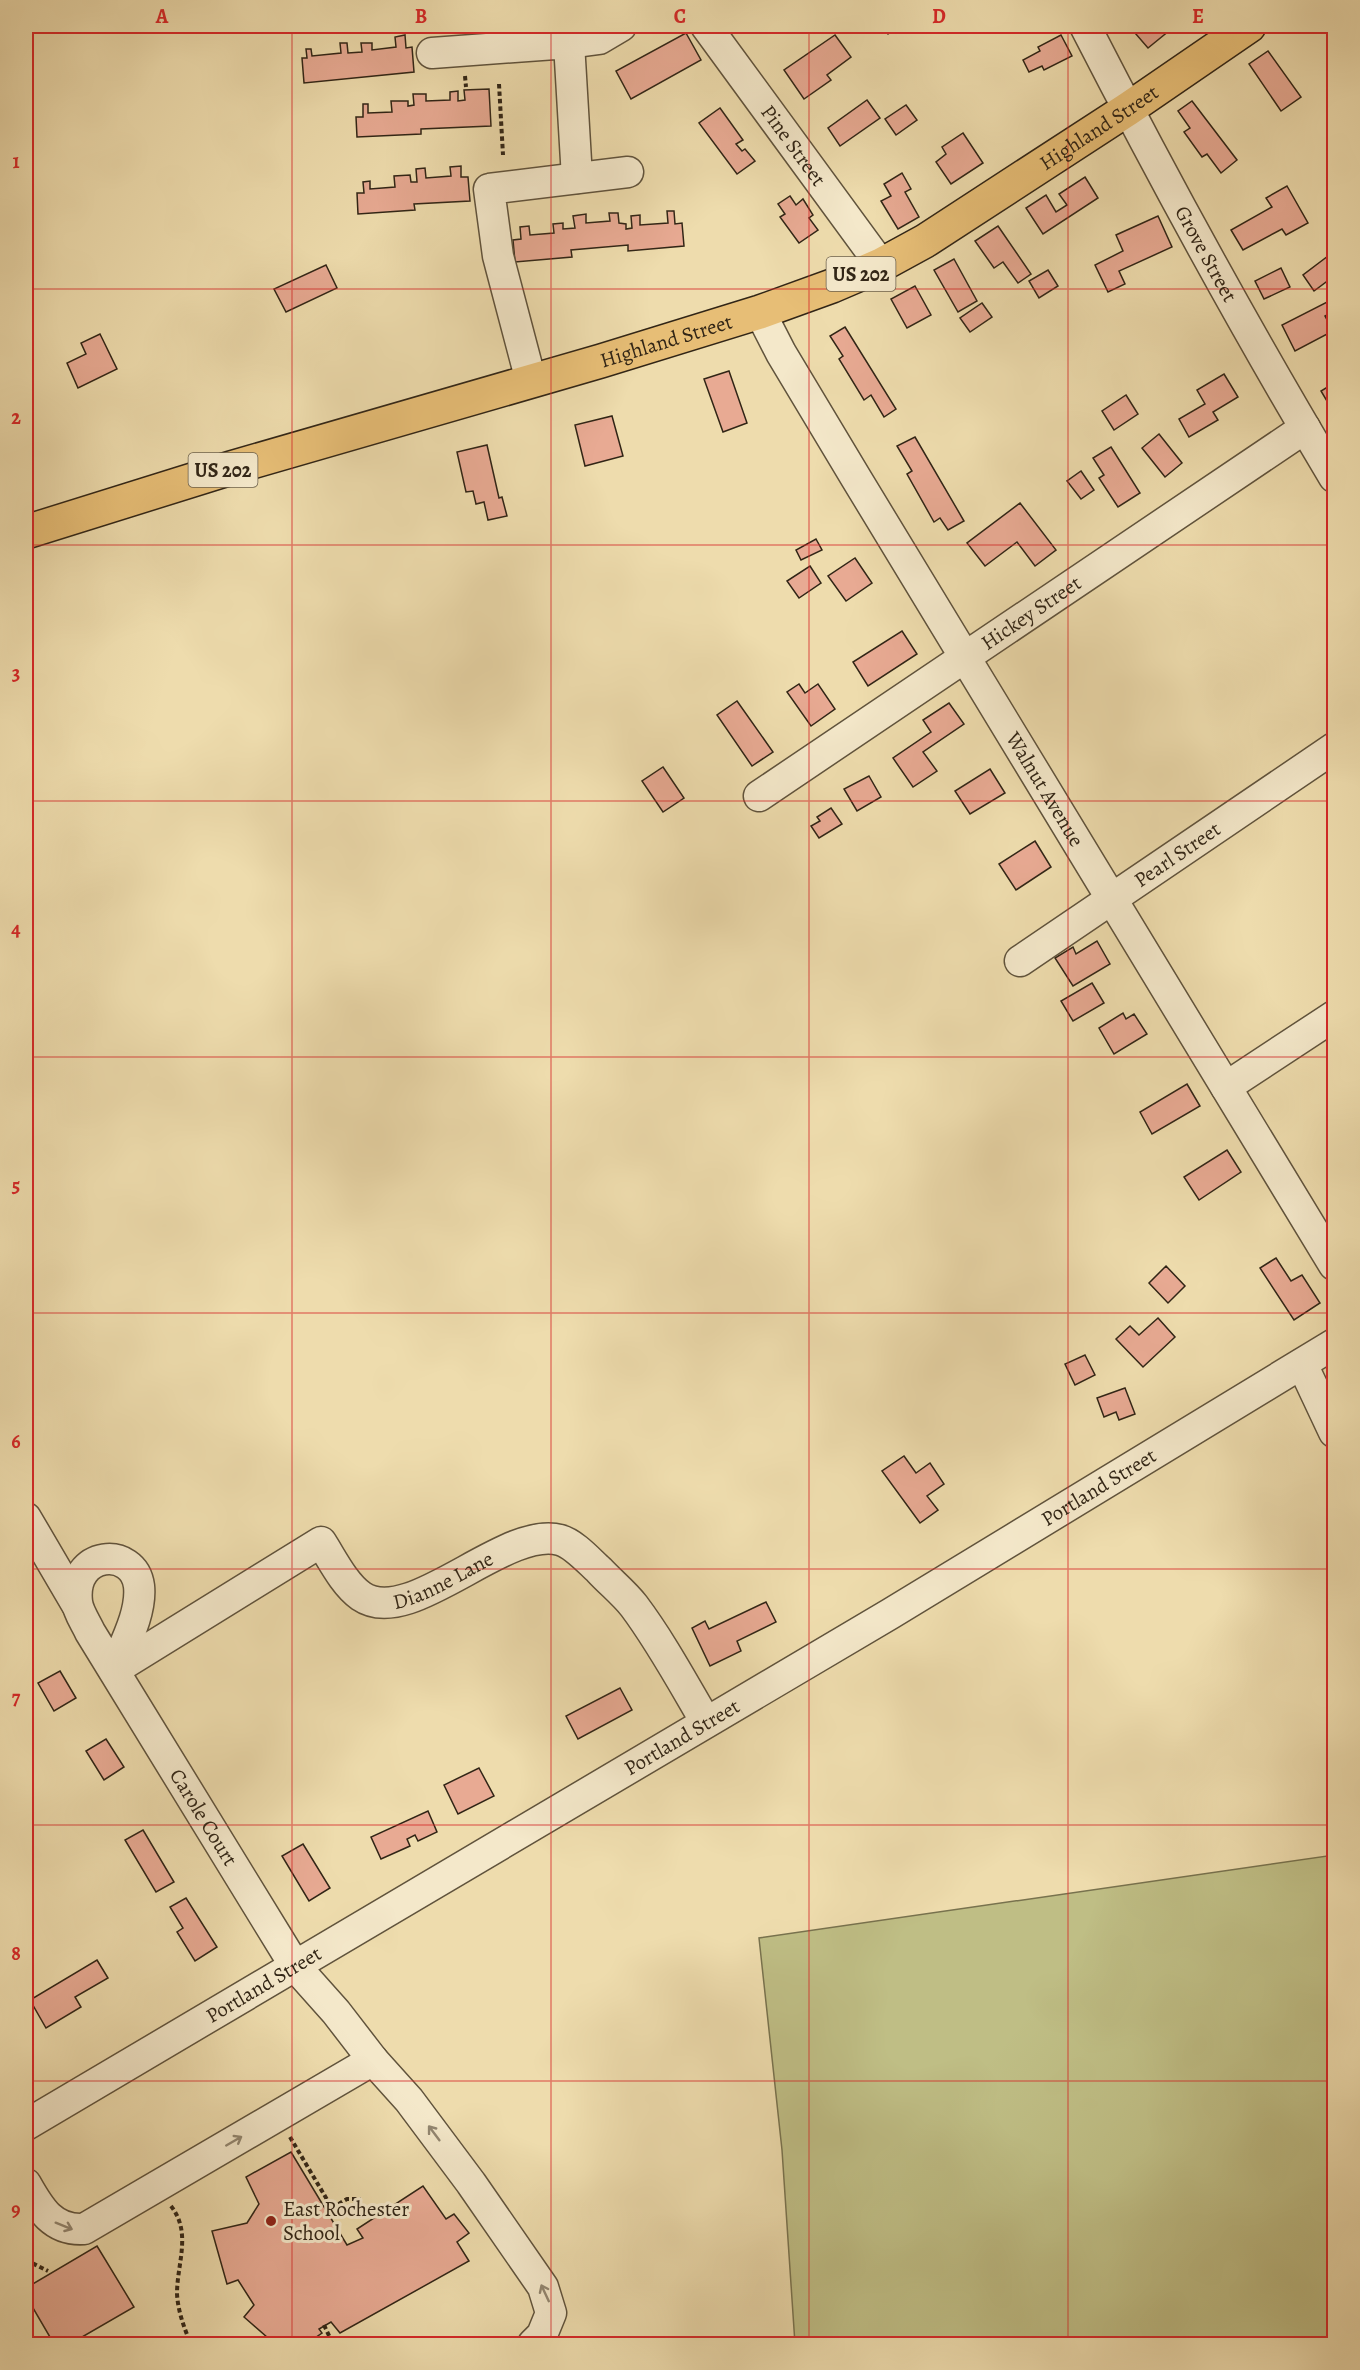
<svg xmlns="http://www.w3.org/2000/svg" width="1360" height="2370" viewBox="0 0 1360 2370" font-family="Alegreya,serif">
	<style>
		.green { fill: #bfbe85; stroke: #78724e; stroke-width: 1.5 }
		.building { fill: #e8aa93; stroke: #312516; stroke-width: 1.5 }
		.lines { fill: none; stroke-linecap: round; stroke-linejoin: round }
		.minor-casing { stroke: #60533c; stroke-width: 33 }
		.highway-casing { stroke: #312516; stroke-width: 36 }
		.path { stroke: #312516; stroke-width: 4; stroke-dasharray: 4.5 3; stroke-linecap: butt }
		.minor { stroke: #f4e8ca; stroke-width: 30 }
		.highway { stroke: #e7be76; stroke-width: 33 }
		.oneway { stroke: #928670 }
		.grid { fill: none; stroke: #d62828; stroke-width: 1.5; stroke-opacity: 0.55 }
		.poi-dot { fill: #8f2418; stroke: #f4e8ca; stroke-width: 2 }
		.labels { text-anchor: middle; stroke-width: 6; stroke-linejoin: round; paint-order: stroke }
		.shield { fill: #f4e8ca; stroke: #6c604c; stroke-width: 1.5 }
		.shield-label { font-size: 20px; font-weight: bold; fill: #312516 }
		.street-label { font-size: 21px; fill: #312516; stroke: #f4e8ca }
		.poi-label { font-size: 21px; fill: #312516; stroke: #f4e8ca; text-anchor: start }
		.neatline { fill: none; stroke: #d62828; stroke-width: 2 }
		.grid-label { font-size: 20px; text-anchor: middle; font-weight: bold; fill: #d62828 }
	</style>
	<rect width="100%" height="100%" fill="#eedcad"/>
	<filter id="stains"><feTurbulence type="fractalNoise" baseFrequency=".00333" numOctaves="4"/><feColorMatrix values="0 0 0 0 .2 0 0 0 0 .09 0 0 0 0 .02 0 0 0 .5 -.17"/></filter>
	<radialGradient id="worn" r=".72"><stop offset=".6" stop-color="#630" stop-opacity="0"/><stop offset="1" stop-color="#630" stop-opacity=".3"/></radialGradient>
	<polygon class="green" points="1334,1855 1334,2344 795,2344 782,2150 759,1938"/>
	<g class="building">
		<polygon points="883,26 900,26 888,34"/>
		<polygon points="1129,26 1175,26 1148,48"/>
		<polygon points="686,33 701,60 631,99 616,71"/>
		<polygon points="405,35 406,48 412,47 414,72 304,83 302,58 307,58 306,49 311,49 312,56 341,53 340,43 347,43 348,53 362,52 361,43 372,43 372,50 396,47 395,37"/>
		<polygon points="835,35 851,57 827,75 831,80 804,99 784,70"/>
		<polygon points="1061,35 1072,56 1044,70 1042,66 1029,72 1023,60 1040,51 1038,47"/>
		<polygon points="1268,51 1301,97 1281,111 1249,64"/>
		<polygon points="489,89 491,126 421,129 421,134 357,137 356,117 363,117 363,104 368,104 368,113 392,112 391,101 408,101 408,106 414,105 413,94 426,94 426,101 450,100 450,92 458,91 458,101 465,100 464,90"/>
		<polygon points="867,100 880,118 840,146 828,128"/>
		<polygon points="1192,101 1237,160 1221,173 1207,154 1202,157 1184,132 1190,128 1178,111"/>
		<polygon points="906,105 917,120 896,135 885,119"/>
		<polygon points="720,108 743,140 736,144 742,151 745,149 755,161 737,174 699,123"/>
		<polygon points="963,133 983,163 951,184 936,162 946,154 942,147"/>
		<polygon points="461,166 461,177 468,177 470,201 414,204 415,210 358,214 357,193 364,193 363,182 370,181 370,189 395,187 394,176 410,175 411,182 417,182 416,169 425,168 426,178 451,176 450,167"/>
		<polygon points="902,173 911,189 905,192 919,217 898,229 881,201 891,196 884,184"/>
		<polygon points="1085,177 1098,198 1043,234 1026,208 1046,195 1056,212 1067,205 1059,194"/>
		<polygon points="1287,186 1308,223 1286,235 1282,229 1243,250 1231,230 1272,207 1266,198"/>
		<polygon points="790,196 796,205 803,199 813,215 809,218 818,230 799,243 780,217 785,214 778,204"/>
		<polygon points="667,211 674,211 675,224 682,223 684,246 628,251 628,245 571,250 572,257 515,262 513,240 521,239 520,227 529,226 530,235 554,233 553,224 563,223 563,229 575,228 573,216 586,214 586,223 610,221 609,213 618,213 619,223 626,224 626,229 632,228 631,216 640,215 640,225 668,223"/>
		<polygon points="1158,216 1172,247 1119,271 1125,284 1108,292 1095,265 1123,251 1116,235"/>
		<polygon points="998,226 1031,274 1018,283 1003,262 994,268 975,241"/>
		<polygon points="1328,256 1334,265 1334,276 1314,291 1303,275"/>
		<polygon points="954,259 977,301 958,312 934,270"/>
		<polygon points="326,265 337,288 286,312 274,289"/>
		<polygon points="1281,268 1290,287 1264,299 1255,281"/>
		<polygon points="1048,270 1058,286 1039,298 1029,281"/>
		<polygon points="915,286 931,315 907,328 891,299"/>
		<polygon points="1331,300 1334,311 1325,316 1333,331 1295,351 1282,325"/>
		<polygon points="982,303 992,317 970,332 960,318"/>
		<polygon points="845,327 896,409 884,417 871,395 864,400 839,359 843,356 830,336"/>
		<polygon points="100,334 117,369 78,388 67,363 86,354 81,343"/>
		<polygon points="729,371 747,423 723,432 704,379"/>
		<polygon points="1224,374 1238,397 1213,412 1218,420 1189,437 1179,419 1205,404 1197,390"/>
		<polygon points="1334,383 1334,413 1321,391"/>
		<polygon points="1126,395 1138,414 1114,430 1102,411"/>
		<polygon points="612,416 623,456 585,466 575,425"/>
		<polygon points="1159,434 1182,463 1165,477 1142,448"/>
		<polygon points="915,437 964,521 948,530 940,518 934,522 907,474 912,471 897,446"/>
		<polygon points="487,445 499,498 502,497 507,516 488,520 484,502 476,504 473,491 466,492 457,452"/>
		<polygon points="1111,447 1140,493 1118,507 1099,478 1104,475 1093,458"/>
		<polygon points="1081,471 1094,490 1081,499 1067,481"/>
		<polygon points="1020,503 1056,550 1035,566 1017,542 985,566 967,543"/>
		<polygon points="816,539 822,550 801,560 796,550"/>
		<polygon points="855,558 872,583 846,601 828,576"/>
		<polygon points="810,566 821,583 799,598 787,581"/>
		<polygon points="902,631 917,654 868,686 853,662"/>
		<polygon points="799,684 805,693 818,684 835,709 811,726 787,692"/>
		<polygon points="737,701 773,752 752,766 717,715"/>
		<polygon points="949,703 964,724 923,752 937,771 913,787 893,758 931,732 923,720"/>
		<polygon points="663,767 684,798 663,812 642,781"/>
		<polygon points="990,769 1005,793 970,814 955,791"/>
		<polygon points="869,776 881,797 857,811 844,789"/>
		<polygon points="831,808 842,824 819,838 811,826 820,821 817,817"/>
		<polygon points="1035,841 1051,867 1016,890 999,864"/>
		<polygon points="1097,941 1110,964 1073,986 1055,958 1073,947 1076,954"/>
		<polygon points="1092,983 1104,1003 1073,1021 1061,1001"/>
		<polygon points="1123,1013 1126,1019 1134,1014 1147,1034 1114,1054 1099,1028"/>
		<polygon points="1187,1084 1200,1106 1152,1134 1140,1112"/>
		<polygon points="1227,1150 1241,1172 1199,1200 1184,1177"/>
		<polygon points="1276,1258 1291,1281 1302,1275 1320,1303 1294,1320 1260,1268"/>
		<polygon points="1166,1266 1185,1286 1168,1303 1149,1283"/>
		<polygon points="1158,1318 1175,1337 1143,1367 1116,1339 1130,1326 1139,1335"/>
		<polygon points="1085,1355 1095,1375 1075,1385 1065,1364"/>
		<polygon points="1125,1388 1135,1414 1119,1420 1116,1412 1104,1417 1097,1398"/>
		<polygon points="904,1456 916,1473 930,1463 944,1484 927,1496 938,1510 920,1523 882,1471"/>
		<polygon points="766,1602 776,1622 737,1641 741,1651 710,1666 692,1628 705,1621 709,1629"/>
		<polygon points="60,1671 76,1698 54,1711 38,1683"/>
		<polygon points="620,1688 632,1710 578,1739 566,1716"/>
		<polygon points="106,1739 124,1767 104,1780 86,1751"/>
		<polygon points="479,1768 494,1796 458,1814 444,1785"/>
		<polygon points="428,1811 437,1832 418,1841 415,1835 407,1839 410,1846 381,1859 371,1837"/>
		<polygon points="143,1830 174,1882 156,1892 125,1840"/>
		<polygon points="303,1844 330,1888 309,1901 282,1856"/>
		<polygon points="186,1898 217,1947 195,1961 177,1932 183,1928 170,1907"/>
		<polygon points="97,1960 108,1978 75,1997 81,2007 46,2028 30,2000"/>
		<polygon points="291,2152 347,2245 363,2238 357,2229 423,2186 446,2219 454,2214 469,2233 457,2242 469,2261 340,2333 331,2322 319,2329 322,2333 306,2344 275,2344 244,2317 254,2305 238,2280 227,2284 212,2231 247,2223 259,2204 246,2177"/>
		<polygon points="97,2246 134,2307 70,2344 54,2344 26,2296 26,2288"/>
	</g>
	<g class="lines">
		<g class="minor-casing">
			<g id="minor">
				<path id="s1" d="M 706,26 L 881,265"/>
				<path id="s2" d="M 1085,26 C 1163,178 1246,330 1334,477"/>
				<polyline points="569,43 599,39 621,26"/>
				<polyline points="432,53 569,43 577,178"/>
				<path id="s3" d="M 760,312 L 781,353 L 856,478 L 1334,1265"/>
				<polyline points="531,381 498,256 489,189 628,172"/>
				<path id="s4" d="M 759,796 L 1305,428"/>
				<path id="s5" d="M 1020,961 L 1334,748"/>
				<polyline points="1226,1087 1334,1016"/>
				<polyline points="1302,1364 1334,1432"/>
				<polyline points="26,1518 77,1605"/>
				<path id="s6" d="M 114,1670 C 124,1645 142,1613 139,1586 C 134,1546 71,1550 77,1602 C 78,1612 86,1623 90,1632 L 295,1966 L 336,2012 L 373,2060 L 409,2100 L 471,2183 L 543,2287 L 551,2313 L 542,2335 L 533,2344"/>
				<path id="s7" d="M 114,1670 L 321,1542 C 332,1559 344,1584 361,1596 C 410,1630 504,1525 560,1540 C 574,1544 588,1560 599,1570 C 610,1582 624,1593 634,1606 C 661,1642 683,1683 706,1722"/>
				<path id="s8" d="M 26,2125 L 890,1614 L 1334,1344"/>
				<path d="M 26,2184 C 40,2209 53,2231 84,2229 L 373,2060"/>
			</g>
		</g>
		<g class="highway-casing">
			<g id="highway">
				<path id="s9" d="M 26,532 L 231,468 L 601,361 L 760,312 L 832,286 L 881,265 L 925,241 L 1128,109 L 1249,26"/>
			</g>
		</g>
		<g class="path">
			<polyline points="465,76 466,87"/>
			<polyline points="499,84 503,155"/>
			<polyline points="290,2137 332,2208 347,2199 361,2199"/>
			<path d="M 171,2206 C 192,2233 177,2263 177,2294 C 178,2311 184,2328 191,2344"/>
			<polyline points="26,2260 48,2271"/>
			<polyline points="324,2325 333,2344"/>
		</g>
		<use href="#minor" class="minor"/>
		<use href="#highway" class="highway"/>
	</g>
	<defs><path id="oneway-shaft" d="M-6 0H5M1.5-3L5.5 0L1.5 3" fill="none" stroke-width="1.6" stroke-linecap="round" stroke-linejoin="round" transform="scale(1.5)"/></defs>
	<g class="oneway">
		<use href="#oneway-shaft" transform="translate(434 2133) rotate(-127)"/>
		<use href="#oneway-shaft" transform="translate(234 2141) rotate(-30)"/>
		<use href="#oneway-shaft" transform="translate(64 2226) rotate(22)"/>
		<use href="#oneway-shaft" transform="translate(545 2293) rotate(-115)"/>
	</g>
	<path class="grid" d="M 292,26 L 292,2344M 551,26 L 551,2344M 809,26 L 809,2344M 1068,26 L 1068,2344M 26,289 L 1334,289M 26,545 L 1334,545M 26,801 L 1334,801M 26,1057 L 1334,1057M 26,1313 L 1334,1313M 26,1569 L 1334,1569M 26,1825 L 1334,1825M 26,2081 L 1334,2081"/>
	<circle class="poi-dot" cx="271" cy="2221" r="6"/>
	<g class="labels">
		<g class="shield">
			<rect x="826.5" y="257" width="69" height="34" rx="4.5"/>
			<rect x="188.5" y="453" width="69" height="34" rx="4.5"/>
		</g>
		<g class="shield-label">
			<text x="861" y="281">US 202</text>
			<text x="223" y="477">US 202</text>
		</g>
		<g class="street-label">
			<text dy="7" stroke="none"><textPath href="#s9" startOffset="1154">Highland Street</textPath></text>
			<text dy="7" stroke="none"><textPath href="#s1" startOffset="148">Pine Street</textPath></text>
			<text dy="7" stroke="none"><textPath href="#s2" startOffset="258">Grove Street</textPath></text>
			<text dy="7" stroke="none"><textPath href="#s9" startOffset="668">Highland Street</textPath></text>
			<text dy="7" stroke="none"><textPath href="#s4" startOffset="328">Hickey Street</textPath></text>
			<text dy="7" stroke="none"><textPath href="#s3" startOffset="556">Walnut Avenue</textPath></text>
			<text dy="7" stroke="none"><textPath href="#s5" startOffset="190">Pearl Street</textPath></text>
			<text dy="7" stroke="none"><textPath href="#s8" startOffset="1248">Portland Street</textPath></text>
			<text dy="7" stroke="none"><textPath href="#s7" startOffset="399">Dianne Lane</textPath></text>
			<text dy="7" stroke="none"><textPath href="#s8" startOffset="762">Portland Street</textPath></text>
			<text dy="7" stroke="none"><textPath href="#s6" startOffset="444">Carole Court</textPath></text>
			<text dy="7" stroke="none"><textPath href="#s8" startOffset="276">Portland Street</textPath></text>
		</g>
		<g class="poi-label">
			<text x="283" y="2216">East Rochester<tspan x="283" dy="24">School</tspan></text>
		</g>
	</g>
	<rect width="1360" height="2370" fill="none" stroke="#eedcad" stroke-width="66"/>
	<rect x="33" y="33" width="1294" height="2304" class="neatline"/>
	<g class="grid-label">
		<text x="162" y="23">A</text>
		<text x="421" y="23">B</text>
		<text x="680" y="23">C</text>
		<text x="939" y="23">D</text>
		<text x="1198" y="23">E</text>
		<text x="16" y="168">1</text>
		<text x="16" y="424">2</text>
		<text x="16" y="680">3</text>
		<text x="16" y="936">4</text>
		<text x="16" y="1192">5</text>
		<text x="16" y="1448">6</text>
		<text x="16" y="1704">7</text>
		<text x="16" y="1960">8</text>
		<text x="16" y="2216">9</text>
	</g>
	<rect width="100%" height="100%" filter="url(#stains)"/>
	<rect width="100%" height="100%" fill="url(#worn)"/>
</svg>
